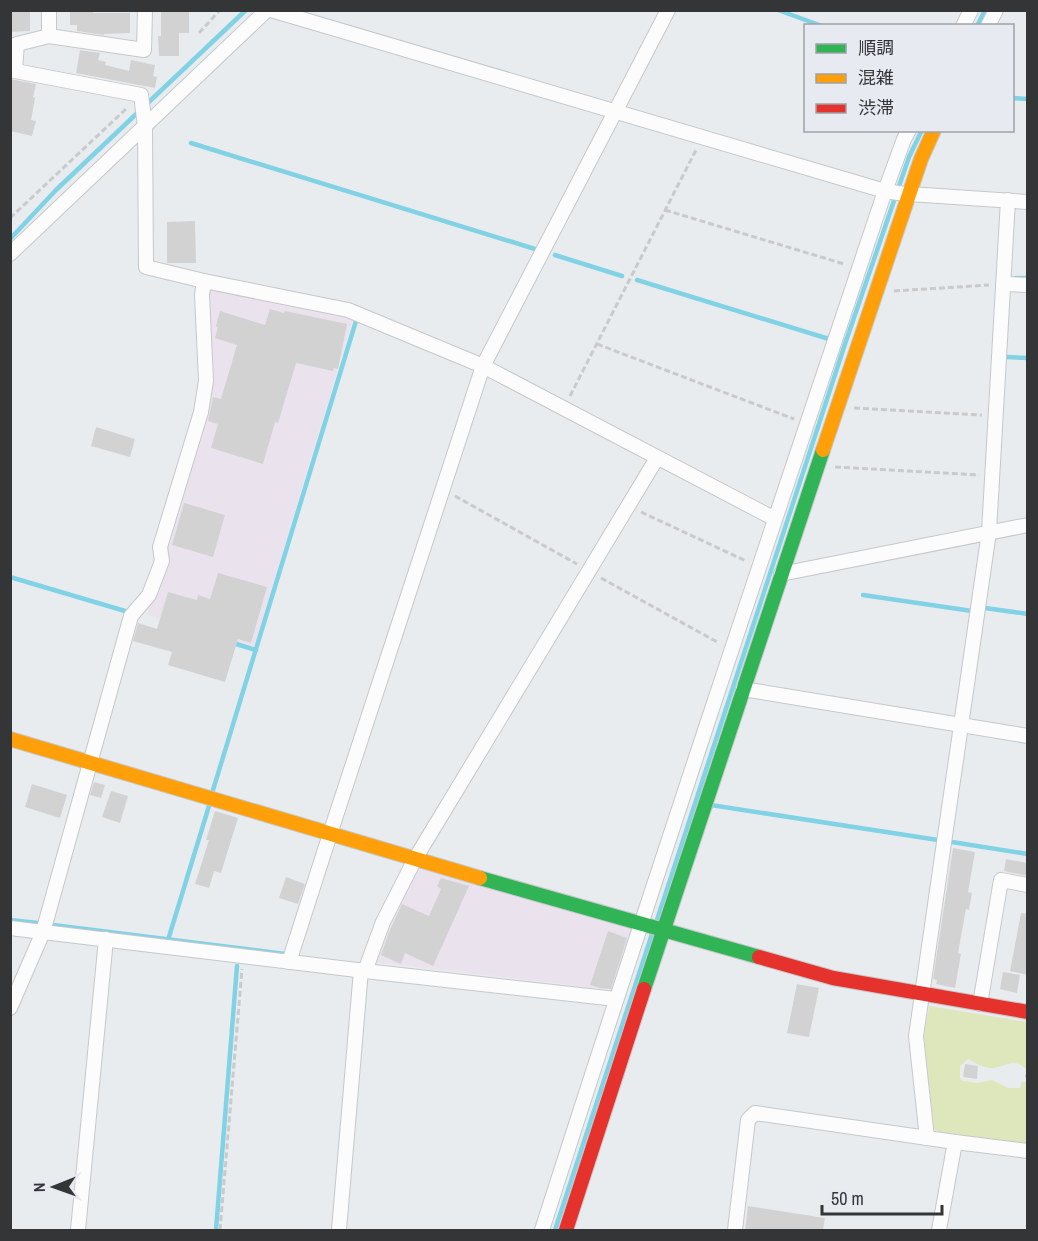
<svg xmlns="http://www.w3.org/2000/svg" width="1038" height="1241" viewBox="0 0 1038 1241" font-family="'Archivo Narrow','Noto Sans JP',sans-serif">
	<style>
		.industrial { fill: #eae3ed }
		.green { fill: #dee6bb }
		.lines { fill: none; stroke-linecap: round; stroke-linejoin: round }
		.stream { stroke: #81d2e5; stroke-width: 4.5 }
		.building { fill: #d2d2d3 }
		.street-casing { stroke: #c5c8ca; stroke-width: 16 }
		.fast-casing { stroke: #c5c8ca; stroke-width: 16 }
		.slow-casing { stroke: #c5c8ca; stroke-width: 16 }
		.jam-casing { stroke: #c5c8ca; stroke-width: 16 }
		.path { stroke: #c9cacb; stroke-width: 3; stroke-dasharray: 6 3; stroke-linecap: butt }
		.street { stroke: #fcfcfd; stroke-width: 14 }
		.fast { stroke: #30b455; stroke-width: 14 }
		.slow { stroke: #ff9f0a; stroke-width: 14 }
		.jam { stroke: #e5322d; stroke-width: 14 }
	</style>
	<rect width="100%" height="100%" fill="#e9ecef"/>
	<g class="industrial">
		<polygon points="212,289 353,319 254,647 147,615 166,558 166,545 204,413 207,296"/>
		<polygon points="421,868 633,930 614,990 373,962 387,926 412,873"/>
	</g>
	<path class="green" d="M 929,1006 L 1027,1022 L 1027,1070 C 1012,1056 1008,1067 991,1068 C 983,1068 975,1063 968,1059 L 960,1066 L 960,1078 L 963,1081 L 978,1083 L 992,1080 L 1008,1088 L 1020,1088 L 1022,1082 L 1027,1082 L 1027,1144 L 940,1132 L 934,1129 L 924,1036 Z"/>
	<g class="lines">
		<g class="stream">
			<polyline points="778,10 822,26"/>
			<polyline points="977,26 985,10"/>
			<polyline points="1012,98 1028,99"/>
			<polyline points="191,143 535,249"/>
			<polyline points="10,239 56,190 246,10"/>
			<polyline points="555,255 622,276"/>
			<polyline points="1016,278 1028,278"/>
			<polyline points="637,280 829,339 830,336"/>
			<polyline points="1006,357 1028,358"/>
			<polyline points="10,577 125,611"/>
			<polyline points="863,595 972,611 973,608"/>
			<polyline points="985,608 1028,614"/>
			<polyline points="233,643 256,650"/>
			<polyline points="213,790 356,321"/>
			<polyline points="711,807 711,805 938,840"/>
			<polyline points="952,842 1028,854"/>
			<polyline points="10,920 38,923"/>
			<polyline points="656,923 845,344 909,157 922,130"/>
			<polyline points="53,925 285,954"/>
			<polyline points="168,940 209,806"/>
			<polyline points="216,1230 237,966"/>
			<polyline points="555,1230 653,931"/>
		</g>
	</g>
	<g class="building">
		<polygon points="10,10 30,10 30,31 10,32"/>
		<polygon points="70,11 93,11 93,13 130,13 130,33 104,34 104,35 77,31 77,25 70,25"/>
		<polygon points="161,11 189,11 189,33 179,33 179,56 159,56 158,36 161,36"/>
		<polygon points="80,50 100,53 98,60 106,62 105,65 129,71 131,60 155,65 153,76 157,77 155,88 76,73"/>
		<polygon points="10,79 36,84 33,97 35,98 31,120 36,121 32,136 10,131"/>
		<polygon points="195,221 196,263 167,263 167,222"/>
		<polygon points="270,309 284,313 285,311 347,324 338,369 334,368 333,371 296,363 278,423 275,422 263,464 211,448 218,424 208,421 213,397 221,399 237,345 215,338 218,327 216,326 220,311 265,325"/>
		<polygon points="96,427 135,439 130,457 91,446"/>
		<polygon points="184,503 225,515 213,557 172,545"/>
		<polygon points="218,573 267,587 251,643 238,639 225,682 168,665 172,652 133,641 138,623 157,629 168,592 197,600 198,595 210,599"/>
		<polygon points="94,782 105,785 101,798 90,795"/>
		<polygon points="32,784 67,795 60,818 25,807"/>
		<polygon points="111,791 128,796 120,823 102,817"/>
		<polygon points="215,811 238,818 221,873 214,871 209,888 195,884 209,840 206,840"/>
		<polygon points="953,848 975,852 968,892 972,893 969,910 966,909 958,953 961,954 955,988 936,984 937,980 933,979"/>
		<polygon points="1006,859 1028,863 1028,876 1004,871"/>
		<polygon points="286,877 305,884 298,904 279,898"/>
		<polygon points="441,878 469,886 433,966 405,953 401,964 381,955 389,932 402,904 429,916 441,889 437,886"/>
		<polygon points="1021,913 1028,914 1028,975 1010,971"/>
		<polygon points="608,931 627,938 611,989 600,988 590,985"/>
		<polygon points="1003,972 1020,975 1017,993 1000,989"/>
		<polygon points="797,984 819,988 809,1037 787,1033"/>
		<polygon points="965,1064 978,1066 977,1079 963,1077"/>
		<polygon points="748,1206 825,1218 823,1230 745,1230"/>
	</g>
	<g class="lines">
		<g class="street-casing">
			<g id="street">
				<polyline points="49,10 49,36"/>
				<polyline points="271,10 885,191 905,194"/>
				<polyline points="963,26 971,10"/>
				<polyline points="988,26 996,10"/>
				<polyline points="10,70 141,95 145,126 146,267 204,281 348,310 483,366 775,519"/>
				<polyline points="15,70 17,44 49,36 144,50 145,10"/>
				<polyline points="909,194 1028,202"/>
				<polyline points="10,254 267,10"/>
				<polyline points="1003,284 1028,285"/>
				<polyline points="781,574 1028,525"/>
				<polyline points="743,689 1028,736"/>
				<polyline points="10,928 365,971 616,999"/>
				<polyline points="289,962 330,834 483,366 668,10"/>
				<polyline points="365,971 383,922 415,859 657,458"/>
				<polyline points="980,1004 1001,880 1028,885"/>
				<polyline points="10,1008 43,932 131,616 149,595 162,561 160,547 201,412 206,381 202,295 204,281"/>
				<polyline points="927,1138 916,1036 989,532 1008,200"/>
				<polyline points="78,1230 106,939"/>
				<polyline points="339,1230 361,970"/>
				<path d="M 542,1230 C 653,883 769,537 885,191 L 904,139 L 909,130"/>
				<polyline points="735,1230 748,1120 755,1113 955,1142 1028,1151"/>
				<polyline points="939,1230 955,1142"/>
			</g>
		</g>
		<g class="fast-casing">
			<g id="fast">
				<polyline points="480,878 759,957"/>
				<polyline points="644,989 823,450"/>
			</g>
		</g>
		<g class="slow-casing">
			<g id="slow">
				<polyline points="823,450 921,159 934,130"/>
				<polyline points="10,739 480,878"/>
			</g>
		</g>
		<g class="jam-casing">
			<g id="jam">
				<polyline points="759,957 833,978 1028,1012"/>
				<polyline points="566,1230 644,989"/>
			</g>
		</g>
		<g class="path">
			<polyline points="199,33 220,10"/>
			<polyline points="665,210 844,264"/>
			<polyline points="10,218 127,108"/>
			<polyline points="894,291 989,285"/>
			<polyline points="597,344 794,419"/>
			<polyline points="570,396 697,148"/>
			<polyline points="854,408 982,415"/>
			<polyline points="835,467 979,475"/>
			<polyline points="455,496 577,564"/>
			<polyline points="641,512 746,561"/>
			<polyline points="601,578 719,643"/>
			<polyline points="1025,1076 1028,1076"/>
			<polyline points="220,1230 242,969"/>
		</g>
		<use href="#street" class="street"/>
		<use href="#fast" class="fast"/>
		<use href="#slow" class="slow"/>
		<use href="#jam" class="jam"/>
	</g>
	<rect width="1038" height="1241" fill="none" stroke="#333537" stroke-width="24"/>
	<rect x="804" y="24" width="210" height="108" fill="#e7ebf1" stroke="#9fa2a7" stroke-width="1.5"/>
	<rect x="816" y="44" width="30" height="9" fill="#30b455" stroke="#9fa2a7" stroke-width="1.5"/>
	<text x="858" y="54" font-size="18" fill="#333537">順調</text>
	<rect x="816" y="74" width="30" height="9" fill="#ff9f0a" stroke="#9fa2a7" stroke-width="1.5"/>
	<text x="858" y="84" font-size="18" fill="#333537">混雑</text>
	<rect x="816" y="104" width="30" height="9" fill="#e5322d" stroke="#9fa2a7" stroke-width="1.5"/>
	<text x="858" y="114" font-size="18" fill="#333537">渋滞</text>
	<g transform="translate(54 1187) rotate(269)" stroke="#e7ebf1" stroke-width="4.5" paint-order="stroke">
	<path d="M0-4.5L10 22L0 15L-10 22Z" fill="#333537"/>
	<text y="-9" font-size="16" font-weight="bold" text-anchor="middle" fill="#333537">N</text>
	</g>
	<path d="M822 1205v9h120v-9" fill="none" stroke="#333537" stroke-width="3"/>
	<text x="831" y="1205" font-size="18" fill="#333537" stroke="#e7ebf1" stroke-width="4.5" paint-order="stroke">50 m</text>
</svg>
